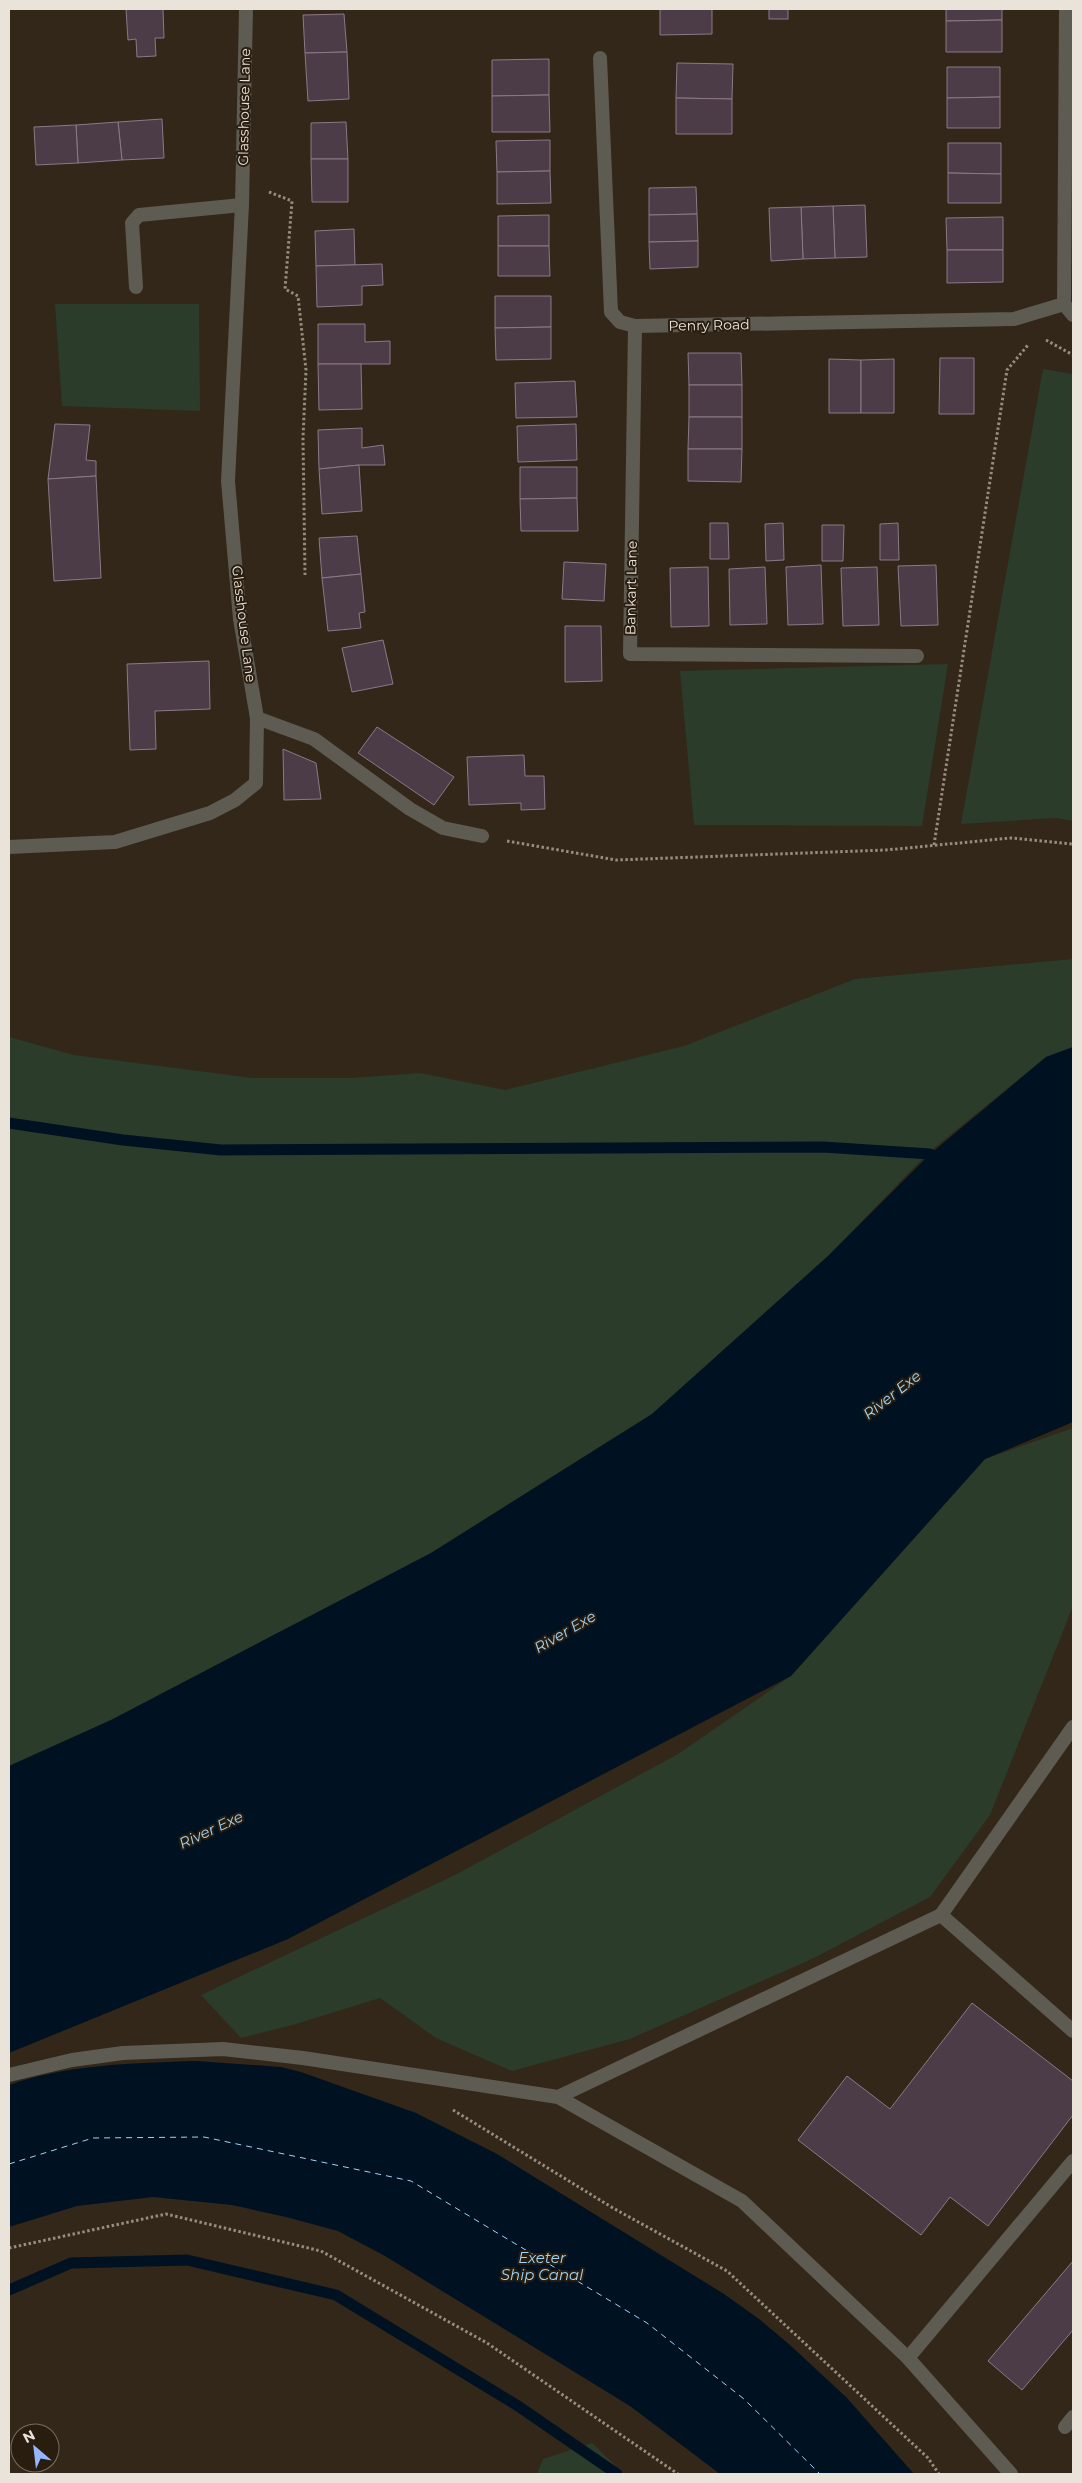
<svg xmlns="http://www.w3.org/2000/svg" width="1082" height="2483" viewBox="0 0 1082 2483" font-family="Montserrat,sans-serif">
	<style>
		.green { fill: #2b3c2b }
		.water { fill: #001221 }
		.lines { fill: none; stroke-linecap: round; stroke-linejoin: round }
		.stream { stroke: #001221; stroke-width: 11 }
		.ferry { stroke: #9fd4f7; stroke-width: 1; stroke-dasharray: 6 5; stroke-linecap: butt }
		.building { fill: #4c3c48; stroke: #8b7987 }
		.path { stroke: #968d81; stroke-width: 3; stroke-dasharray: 2.5 2.5; stroke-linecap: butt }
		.service { stroke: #5e5b53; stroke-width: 14 }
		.minor { stroke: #5e5b53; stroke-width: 14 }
		.labels { text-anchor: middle; stroke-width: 4; stroke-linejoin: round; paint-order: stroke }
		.street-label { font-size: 14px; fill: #eae3d9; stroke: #281d0f }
		.water-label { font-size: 15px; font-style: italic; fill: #9fd4f7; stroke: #281d0f }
	</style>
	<rect width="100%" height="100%" fill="#322718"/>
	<g class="green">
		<polygon points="55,304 199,304 200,411 62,406"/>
		<polygon points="1043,369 1073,374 1073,821 1056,818 961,824"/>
		<polygon points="948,664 922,826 694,825 680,671"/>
		<polygon points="1073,959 1073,1047 1046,1057 928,1153 828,1256 652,1414 431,1553 111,1720 9,1766 9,1037 74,1055 253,1078 351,1078 420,1073 505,1090 684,1046 855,979"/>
		<polygon points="1073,1428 1073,1606 990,1815 930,1897 814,1958 630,2039 512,2071 436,2038 380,1998 296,2024 241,2038 201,1995 455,1875 678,1754 791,1676 985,1459"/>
		<polygon points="592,2443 624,2474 537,2474 543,2459"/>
	</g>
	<g class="water">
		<polygon points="1073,1047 1073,1422 985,1459 791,1676 288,1939 9,2053 9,1766 111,1720 431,1553 652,1414 828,1256 930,1154 1046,1057"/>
		<path d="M 197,2061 L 281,2067 L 301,2072 L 416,2113 L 497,2154 L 724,2294 L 759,2319 L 790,2345 L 847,2398 L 914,2474 L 720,2474 L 630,2406 L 385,2256 L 338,2231 L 286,2217 L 232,2205 L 153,2197 L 77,2206 L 9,2227 L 9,2085 C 68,2064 135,2063 197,2061 Z"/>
	</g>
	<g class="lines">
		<g class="stream">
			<polyline points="9,1123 123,1140 221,1150 823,1147 930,1154"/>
			<polyline points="9,2290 71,2263 187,2260 336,2295 518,2406 617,2474"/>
		</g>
		<polyline class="ferry" points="9,2164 93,2138 204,2137 411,2181 647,2323 744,2399 820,2474"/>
	</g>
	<g class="building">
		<polygon points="126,9 163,9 164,38 155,38 156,56 137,57 136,39 128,40"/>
		<polygon points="660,9 748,9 712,9 712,34 660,35"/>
		<rect x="769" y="9" width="19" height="10"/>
		<polygon points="946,9 1002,9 1002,20 946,21"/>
		<polygon points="344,14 347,52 305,53 303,15"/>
		<polygon points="1002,20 1002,52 946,52 946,21"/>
		<polygon points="347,52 349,99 308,101 305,53"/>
		<polygon points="549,59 549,95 492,96 492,60"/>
		<polygon points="677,63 733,64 732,99 676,98"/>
		<polygon points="947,67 1000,67 1000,97 947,98"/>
		<polygon points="549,95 550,132 492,132 492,96"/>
		<polygon points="1000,97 1000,128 947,128 947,98"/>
		<polygon points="676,98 732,99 732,134 676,134"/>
		<polygon points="162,119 164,158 122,160 118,122"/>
		<polygon points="118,122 122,160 78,163 76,125"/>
		<polygon points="346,122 348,159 311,159 311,123"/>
		<polygon points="76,125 78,163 36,165 34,127"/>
		<polygon points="550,140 550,171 497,172 496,141"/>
		<polygon points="948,143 1001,143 1001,174 948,173"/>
		<polygon points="311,159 348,159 348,202 312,202"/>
		<polygon points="550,171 551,203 497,204 497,172"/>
		<polygon points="948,173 1001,174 1001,203 948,203"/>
		<polygon points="696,187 697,214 649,215 649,188"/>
		<polygon points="865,205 867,257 835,258 833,206"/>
		<polygon points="833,206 835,258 803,259 801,207"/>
		<polygon points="801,207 803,259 771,261 769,208"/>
		<polygon points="697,214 698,241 649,242 649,215"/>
		<polygon points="549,215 549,246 498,246 498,216"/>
		<polygon points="1003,217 1003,250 947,250 946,218"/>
		<polygon points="354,229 355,265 316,266 315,231"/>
		<polygon points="698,241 698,267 650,269 649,242"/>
		<polygon points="498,246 549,246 550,276 498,276"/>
		<polygon points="947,250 1003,250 1003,282 947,283"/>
		<polygon points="382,264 383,285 362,286 362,305 317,307 316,266"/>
		<polygon points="495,296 551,296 551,327 495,328"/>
		<polygon points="318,324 365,324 365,342 390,341 390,364 318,364"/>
		<polygon points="551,327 551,359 496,360 495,328"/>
		<polygon points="688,353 741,353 742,385 689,385"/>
		<polygon points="940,358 974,358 974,414 939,414"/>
		<polygon points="829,359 861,360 861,413 829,413"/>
		<polygon points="894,359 894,413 861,413 861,360"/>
		<polygon points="318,364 361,364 362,409 319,410"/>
		<polygon points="575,381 577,417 516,418 515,383"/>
		<rect x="689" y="385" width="53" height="32"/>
		<polygon points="689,417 742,417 742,449 688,449"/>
		<polygon points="55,424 90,425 86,460 96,461 96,476 48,479"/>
		<polygon points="576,424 577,460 518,462 517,426"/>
		<polygon points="362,428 362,448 383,445 385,465 359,465 319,469 318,430"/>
		<polygon points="688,449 742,449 741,482 688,481"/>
		<polygon points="359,465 362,511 322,514 319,469"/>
		<polygon points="520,467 577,467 577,498 520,499"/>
		<polygon points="96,476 101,578 54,581 48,479"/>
		<polygon points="577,498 578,531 521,531 520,499"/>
		<polygon points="710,523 728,523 729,559 710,559"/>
		<polygon points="783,523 784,560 766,561 765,524"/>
		<polygon points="898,523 899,560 880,560 880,524"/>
		<polygon points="822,525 844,525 843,561 822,561"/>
		<polygon points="357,536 361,574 322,578 319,538"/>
		<polygon points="564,562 606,564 604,601 562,599"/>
		<polygon points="821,565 823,624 788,625 786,567"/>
		<polygon points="936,565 938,625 901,626 898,566"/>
		<polygon points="708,567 709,626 671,627 670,568"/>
		<polygon points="765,567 767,624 730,625 729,569"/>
		<polygon points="877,567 879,625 843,626 841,568"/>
		<polygon points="361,574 365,612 359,613 361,628 328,631 322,578"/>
		<polygon points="565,626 601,626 602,681 565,682"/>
		<polygon points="383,640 393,684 352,692 342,648"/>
		<polygon points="209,661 210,709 155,711 156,749 130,750 127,664"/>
		<polygon points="377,727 454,777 434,805 358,753"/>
		<polygon points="283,749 316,763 321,799 284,800"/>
		<polygon points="524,755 525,776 544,776 545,809 521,810 521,803 469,805 467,757"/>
		<polygon points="972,2003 1073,2081 1073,2115 988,2226 950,2197 921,2235 798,2140 847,2076 890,2109"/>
		<polygon points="1073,2261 1073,2330 1022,2390 988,2361"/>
	</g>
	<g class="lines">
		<g class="path">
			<polyline points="269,192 292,201 285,289 298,296 306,370 303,438 305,575"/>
			<polyline points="1046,340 1073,355"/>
			<polyline points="507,841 616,860 886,850 1011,838 1073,844"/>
			<polyline points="934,845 1007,370 1028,345"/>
			<polyline points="453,2110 613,2208 727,2271 928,2458 939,2474"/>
			<polyline points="9,2248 166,2214 321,2251 487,2343 678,2474"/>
		</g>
		<g class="service">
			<polyline points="136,287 132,223 139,215 242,205"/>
			<polyline points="257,718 314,739 410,809 443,828 482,836"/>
			<polyline points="941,1915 1073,1727"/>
			<polyline points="9,2075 72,2060 123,2053 223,2049 303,2058 558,2097 941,1915 1073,2031"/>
			<polyline points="558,2097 742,2201 908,2358 1011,2474"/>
			<polyline points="908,2358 1073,2161"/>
			<polyline points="1065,2427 1073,2417"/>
		</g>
		<g class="minor">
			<polyline points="1066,9 1064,304 1073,315"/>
			<polyline points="600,58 611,312 620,322 635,326 1014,319 1064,304"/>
			<polyline points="635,326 630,654 917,656"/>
			<polyline points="9,847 115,842 210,813 235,800 256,783 257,718 240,619 228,481 242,205 246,9"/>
		</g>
	</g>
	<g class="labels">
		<g class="street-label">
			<text transform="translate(244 107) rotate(-89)" y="5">Glasshouse Lane</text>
			<text transform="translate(709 325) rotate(-1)" y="5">Penry Road</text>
			<text transform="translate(631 588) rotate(-89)" y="5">Bankart Lane</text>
			<text transform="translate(244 624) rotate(83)" y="5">Glasshouse Lane</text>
		</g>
		<g class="water-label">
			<text transform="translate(892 1395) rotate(-38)" y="5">River Exe</text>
			<text transform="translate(565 1632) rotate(-30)" y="5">River Exe</text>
			<text transform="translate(211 1830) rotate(-25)" y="5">River Exe</text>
			<text x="542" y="2263">Exeter<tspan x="542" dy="17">Ship Canal</tspan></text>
		</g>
	</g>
	<rect width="1082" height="2483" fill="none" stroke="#eae3d9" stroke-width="20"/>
	<g transform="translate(35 2448) rotate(332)"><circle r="24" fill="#281d0f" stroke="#766c60"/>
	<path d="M0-4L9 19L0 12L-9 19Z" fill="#95b6fd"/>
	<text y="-8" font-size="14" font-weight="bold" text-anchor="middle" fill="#eae3d9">N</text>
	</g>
</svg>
